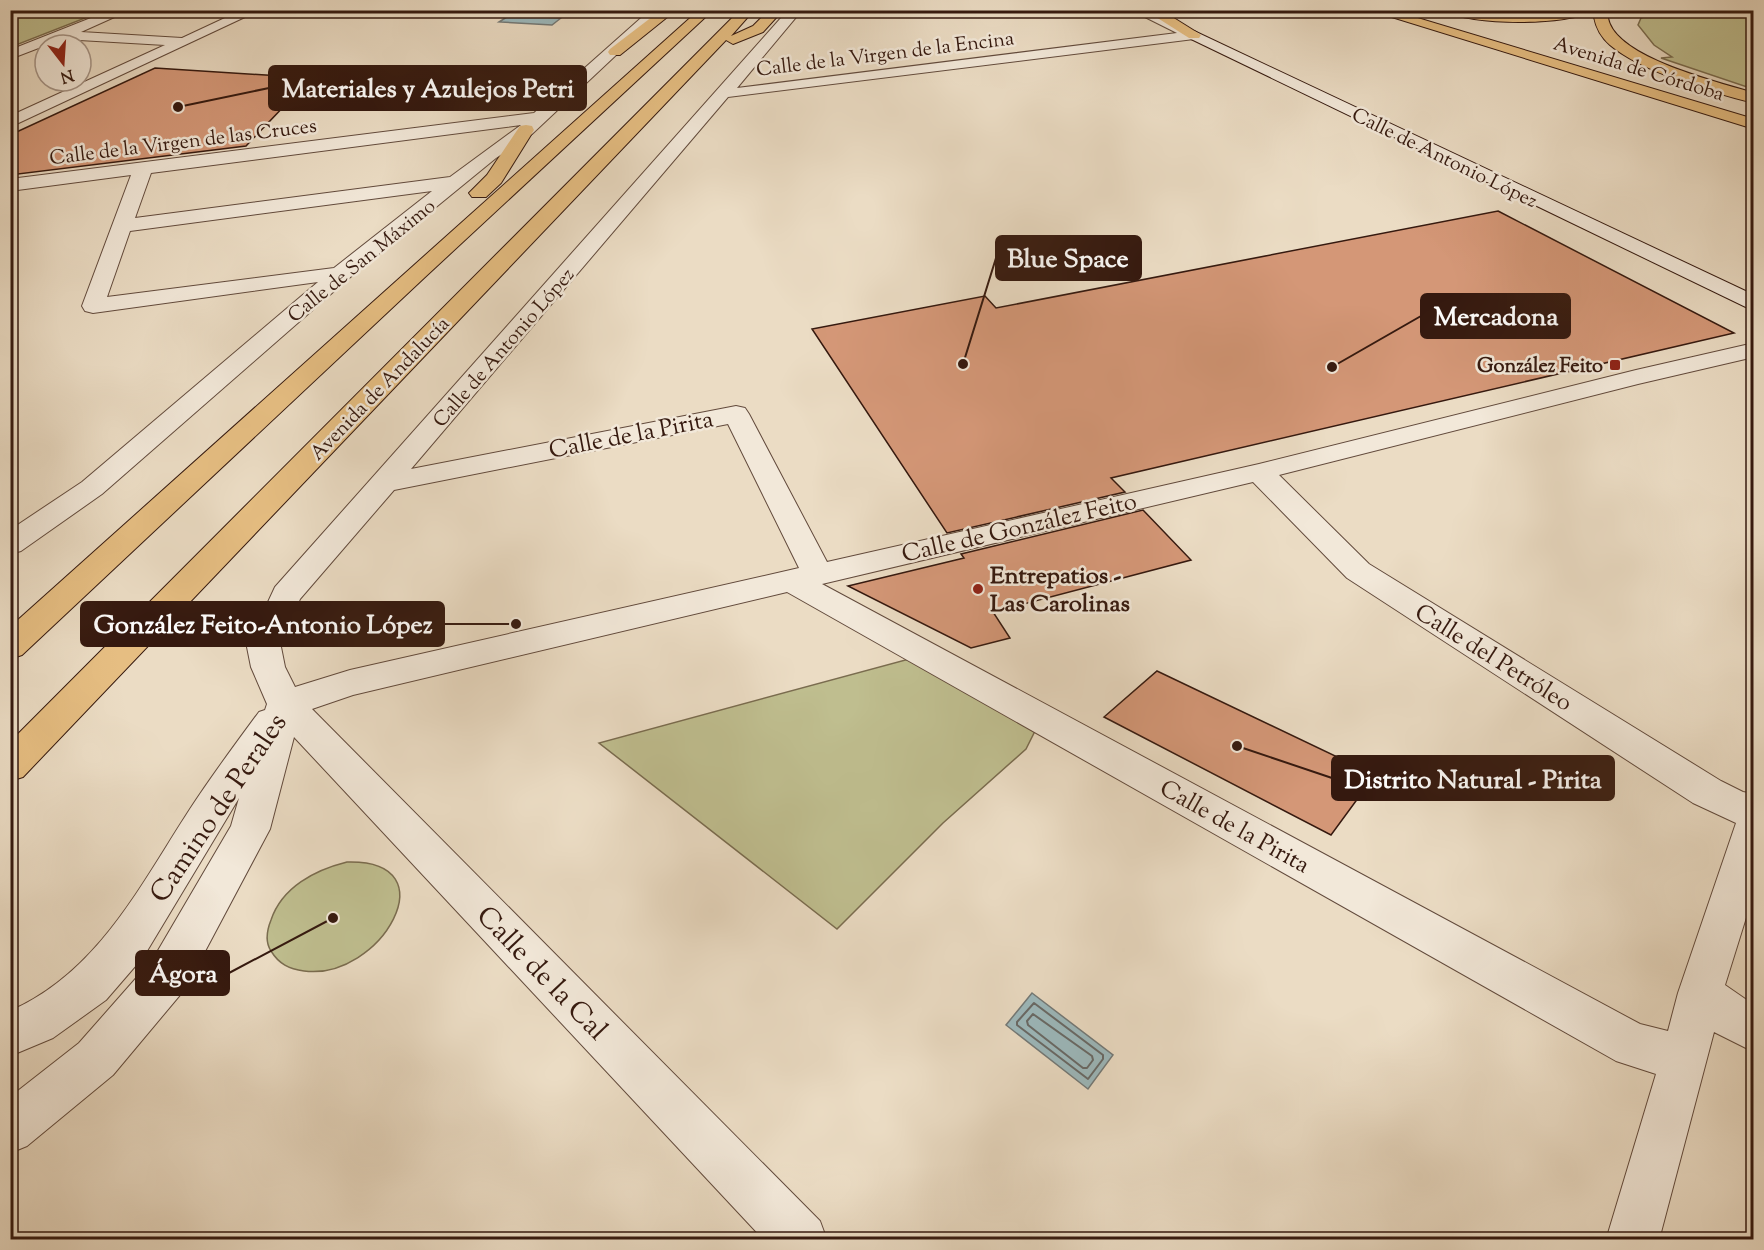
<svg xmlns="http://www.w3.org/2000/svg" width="1764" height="1250" viewBox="0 0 1764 1250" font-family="'Sorts Mill Goudy',serif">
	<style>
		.green { fill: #bfbe8f; stroke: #7a6c4f; stroke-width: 1.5 }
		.water { fill: #9cb9bd; stroke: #737977; stroke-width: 1.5 }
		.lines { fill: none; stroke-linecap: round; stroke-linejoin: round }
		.shore { stroke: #686966; stroke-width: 2 }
		.building { fill: #d49777; stroke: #35190f; stroke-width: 1.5 }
		.street-casing { stroke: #624a3c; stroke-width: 2 }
		.secondary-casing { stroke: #35190f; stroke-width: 2 }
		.primary-casing { stroke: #35190f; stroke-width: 2 }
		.highway-casing { stroke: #35190f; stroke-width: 2 }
		.street { fill: #f2e8d9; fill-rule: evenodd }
		.secondary { fill: #f2e8d9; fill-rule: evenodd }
		.primary { fill: #e6be82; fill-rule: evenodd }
		.highway { fill: #e6be82; fill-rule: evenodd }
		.poi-dot { fill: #8f2418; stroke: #f2e8d9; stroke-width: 2 }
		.labels { text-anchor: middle; stroke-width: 5; stroke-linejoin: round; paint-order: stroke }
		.far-street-label { font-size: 20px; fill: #35190f; stroke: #f2e8d9 }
		.far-poi-label { font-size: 20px; font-weight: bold; fill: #35190f; stroke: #f2e8d9; text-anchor: end }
		.street-label { font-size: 24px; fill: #35190f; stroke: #f2e8d9 }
		.poi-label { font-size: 24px; font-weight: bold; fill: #35190f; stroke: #f2e8d9; text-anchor: start }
		.near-street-label { font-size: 28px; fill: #35190f; stroke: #f2e8d9 }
		.leader { fill: none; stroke: #35190f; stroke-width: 2 }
		.callout-dot { fill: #35190f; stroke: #f2e8d9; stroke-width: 2 }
		.callout { fill: #35190f; stroke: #35190f; stroke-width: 2 }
		.callout-label { font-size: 26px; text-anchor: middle; font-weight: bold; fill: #fff }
	</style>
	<rect width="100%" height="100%" fill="#ebdcc4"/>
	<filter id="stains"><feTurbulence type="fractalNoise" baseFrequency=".00333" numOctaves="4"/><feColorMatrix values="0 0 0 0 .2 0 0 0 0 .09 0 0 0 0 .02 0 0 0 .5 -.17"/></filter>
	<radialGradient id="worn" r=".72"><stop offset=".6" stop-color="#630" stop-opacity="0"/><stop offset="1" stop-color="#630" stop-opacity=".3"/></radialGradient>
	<g class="green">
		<polygon points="11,10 103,10 103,11 11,47"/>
		<polygon points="1663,10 1753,11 1753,89 1661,58 1672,57 1654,45 1638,25 1641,18"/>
		<polygon points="909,659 1035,731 1026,749 943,823 837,929 599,743"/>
		<path d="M 347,862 C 452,859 380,981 304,971 C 289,969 279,964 271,951 C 265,942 267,930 271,920 C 282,887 315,870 347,862 Z"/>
	</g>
	<g class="water">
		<polygon points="510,15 561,18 552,25 499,22"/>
		<polygon points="1032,993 1113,1055 1088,1089 1006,1025"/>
	</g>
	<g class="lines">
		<g class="shore">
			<polygon points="1034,1003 1103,1055 1103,1059 1088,1079 1017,1025 1017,1022"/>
			<polygon points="1033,1014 1092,1056 1093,1060 1087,1068 1083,1068 1028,1025 1027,1021"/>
		</g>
	</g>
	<g class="building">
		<polygon points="155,68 311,78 246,146 10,175 10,135"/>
		<polygon points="1498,211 1734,333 1111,478 1125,492 947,533 812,329 985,296 996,308"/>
		<polygon points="1143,510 1191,560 993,612 1010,638 971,648 848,586 964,558 961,554"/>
		<polygon points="1157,671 1375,775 1331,835 1104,717"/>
	</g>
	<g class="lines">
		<g class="street-casing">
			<g id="street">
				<polygon points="111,10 130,10 81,32 182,38 242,10 260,10 10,127 10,116 165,45 62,39 10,59 10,50"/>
				<path d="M 650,10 L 664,10 L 532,134 L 496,158 L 348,279 L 102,494 L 21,551 L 10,554 L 10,530 L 82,482 L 318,282 L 93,313 L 85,311 L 82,306 L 131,175 L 10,191 L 10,179 L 534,113 ZM 521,125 L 450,177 L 135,218 L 151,173 ZM 432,191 L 334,268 L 107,297 L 130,231 Z"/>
				<path d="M 788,10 L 802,10 L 737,88 L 1177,33 L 1131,10 L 1149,10 L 1201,35 L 1194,39 L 728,97 L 411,469 L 736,406 L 745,408 L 749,414 L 827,562 L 1259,464 L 1636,370 L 1754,343 L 1754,357 L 1638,384 L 1279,475 L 1369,564 L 1721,781 L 1743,792 L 1754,794 L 1754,892 L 1725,985 L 1754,1005 L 1754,1052 L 1714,1032 L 1659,1240 L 1606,1240 L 1656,1074 L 1616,1061 L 787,592 L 353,695 L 312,709 L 820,1221 L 827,1240 L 764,1240 L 294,737 L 270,829 L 185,989 L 113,1075 L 27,1146 L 10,1153 L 10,1097 L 79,1043 L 153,959 L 231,826 L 239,798 L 144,956 L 106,1000 L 53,1038 L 10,1056 L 10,1011 C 104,970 146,873 200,794 C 219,766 239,739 259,712 L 265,710 L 267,704 L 251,667 L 247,647 L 275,587 ZM 728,424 L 799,568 L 350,670 L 295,687 L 285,667 L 281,647 L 300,599 L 394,490 ZM 1253,482 L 1347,578 L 1693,803 L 1736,823 L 1678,993 L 1668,1031 L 1640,1024 L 822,584 Z"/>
			</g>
		</g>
		<g class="secondary-casing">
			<polygon id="secondary" points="1194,31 1754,295 1754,311 1189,38 1187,35 1189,32"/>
		</g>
		<g class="primary-casing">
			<g id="primary">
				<polygon points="1145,10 1161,10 1201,35 1199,38 1189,38"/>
				<polygon points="1369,10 1391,10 1754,119 1754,129"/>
				<path d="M 1446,10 L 1519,14 L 1592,10 C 1573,26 1465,26 1446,10 Z"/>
				<path d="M 1602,10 L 1617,10 L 1608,18 C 1615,58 1719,82 1754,93 L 1754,103 C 1714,93 1640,71 1610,45 C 1601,37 1596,28 1594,17 Z"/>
			</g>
		</g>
		<g class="highway-casing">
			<g id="highway">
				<polygon points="661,10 676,10 620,55 610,55 608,52 610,49"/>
				<polygon points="699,10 713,10 424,278 22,655 10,659 10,627"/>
				<polygon points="740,10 754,10 731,36 753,26 769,10 783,10 763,32 733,44 726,40 23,777 10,781 10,742"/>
				<polygon points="526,125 532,126 534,130 501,183 486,197 472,197 469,193 487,175 520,126"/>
			</g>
		</g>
		<use href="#street" class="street"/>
		<use href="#secondary" class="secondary"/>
		<use href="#primary" class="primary"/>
		<use href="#highway" class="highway"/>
	</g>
	<g class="poi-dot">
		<rect x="1609" y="359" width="12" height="12" rx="3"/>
		<circle cx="978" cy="589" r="6"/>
	</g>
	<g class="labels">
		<g class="far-street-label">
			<text transform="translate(885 53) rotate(-7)" y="7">Calle de la Virgen de la Encina</text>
			<text transform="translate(1639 68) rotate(17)" y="7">Avenida de Córdoba</text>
			<text transform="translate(183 141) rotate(-7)" y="7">Calle de la Virgen de las Cruces</text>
			<text transform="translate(1445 157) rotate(26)" y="7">Calle de Antonio López</text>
			<text transform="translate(361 260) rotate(-39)" y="7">Calle de San Máximo</text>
			<text transform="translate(503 347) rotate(-49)" y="7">Calle de Antonio López</text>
			<text transform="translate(379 388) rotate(-46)" y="7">Avenida de Andalucía</text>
		</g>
		<g class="far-poi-label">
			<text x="1603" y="372">González Feito</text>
		</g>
		<g class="street-label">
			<text transform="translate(631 434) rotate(-11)" y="8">Calle de la Pirita</text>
			<text transform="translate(1019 527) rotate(-13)" y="8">Calle de González Feito</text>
			<text transform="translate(1494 657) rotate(32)" y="8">Calle del Petróleo</text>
			<text transform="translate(1235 826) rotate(29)" y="8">Calle de la Pirita</text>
		</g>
		<g class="poi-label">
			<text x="990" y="583">Entrepatios -<tspan x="990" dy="28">Las Carolinas</tspan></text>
		</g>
		<g class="near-street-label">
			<text transform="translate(217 807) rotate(-56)" y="10">Camino de Perales</text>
			<text transform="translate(543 972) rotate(46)" y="10">Calle de la Cal</text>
		</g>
	</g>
	<path class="leader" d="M178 107L269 88M963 364L996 258M1332 367L1421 316M516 624L444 624M1237 746L1332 778M333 918L229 973"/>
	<g class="callout-dot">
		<circle cx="178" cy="107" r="6"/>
		<circle cx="963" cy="364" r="6"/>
		<circle cx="1332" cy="367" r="6"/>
		<circle cx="516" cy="624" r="6"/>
		<circle cx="1237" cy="746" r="6"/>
		<circle cx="333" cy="918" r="6"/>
	</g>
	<g class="callout">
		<rect x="269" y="66" width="317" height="44" rx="6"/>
		<rect x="996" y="236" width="145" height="44" rx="6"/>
		<rect x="1421" y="294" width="149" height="44" rx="6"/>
		<rect x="81" y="602" width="363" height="44" rx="6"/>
		<rect x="1332" y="756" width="282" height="44" rx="6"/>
		<rect x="136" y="951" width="93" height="44" rx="6"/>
	</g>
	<g class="callout-label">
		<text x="428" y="97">Materiales y Azulejos Petri</text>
		<text x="1068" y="267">Blue Space</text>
		<text x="1496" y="325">Mercadona</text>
		<text x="263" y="633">González Feito-Antonio López</text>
		<text x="1473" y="788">Distrito Natural - Pirita</text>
		<text x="183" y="982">Ágora</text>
	</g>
	<rect width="1764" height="1250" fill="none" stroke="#ebdcc4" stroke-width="36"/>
	<rect x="12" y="12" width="1740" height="1226" fill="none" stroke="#35190f" stroke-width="3"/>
	<rect x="18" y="18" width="1728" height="1214" fill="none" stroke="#35190f" stroke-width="1.5"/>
	<g transform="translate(63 63) rotate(163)"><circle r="28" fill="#f2e8d9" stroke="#a69588" stroke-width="1.5"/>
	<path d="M0-4.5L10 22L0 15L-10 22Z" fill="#8f2418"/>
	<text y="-9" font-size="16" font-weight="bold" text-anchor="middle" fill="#35190f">N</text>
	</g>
	<rect width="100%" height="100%" filter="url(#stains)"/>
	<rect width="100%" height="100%" fill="url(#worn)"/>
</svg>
